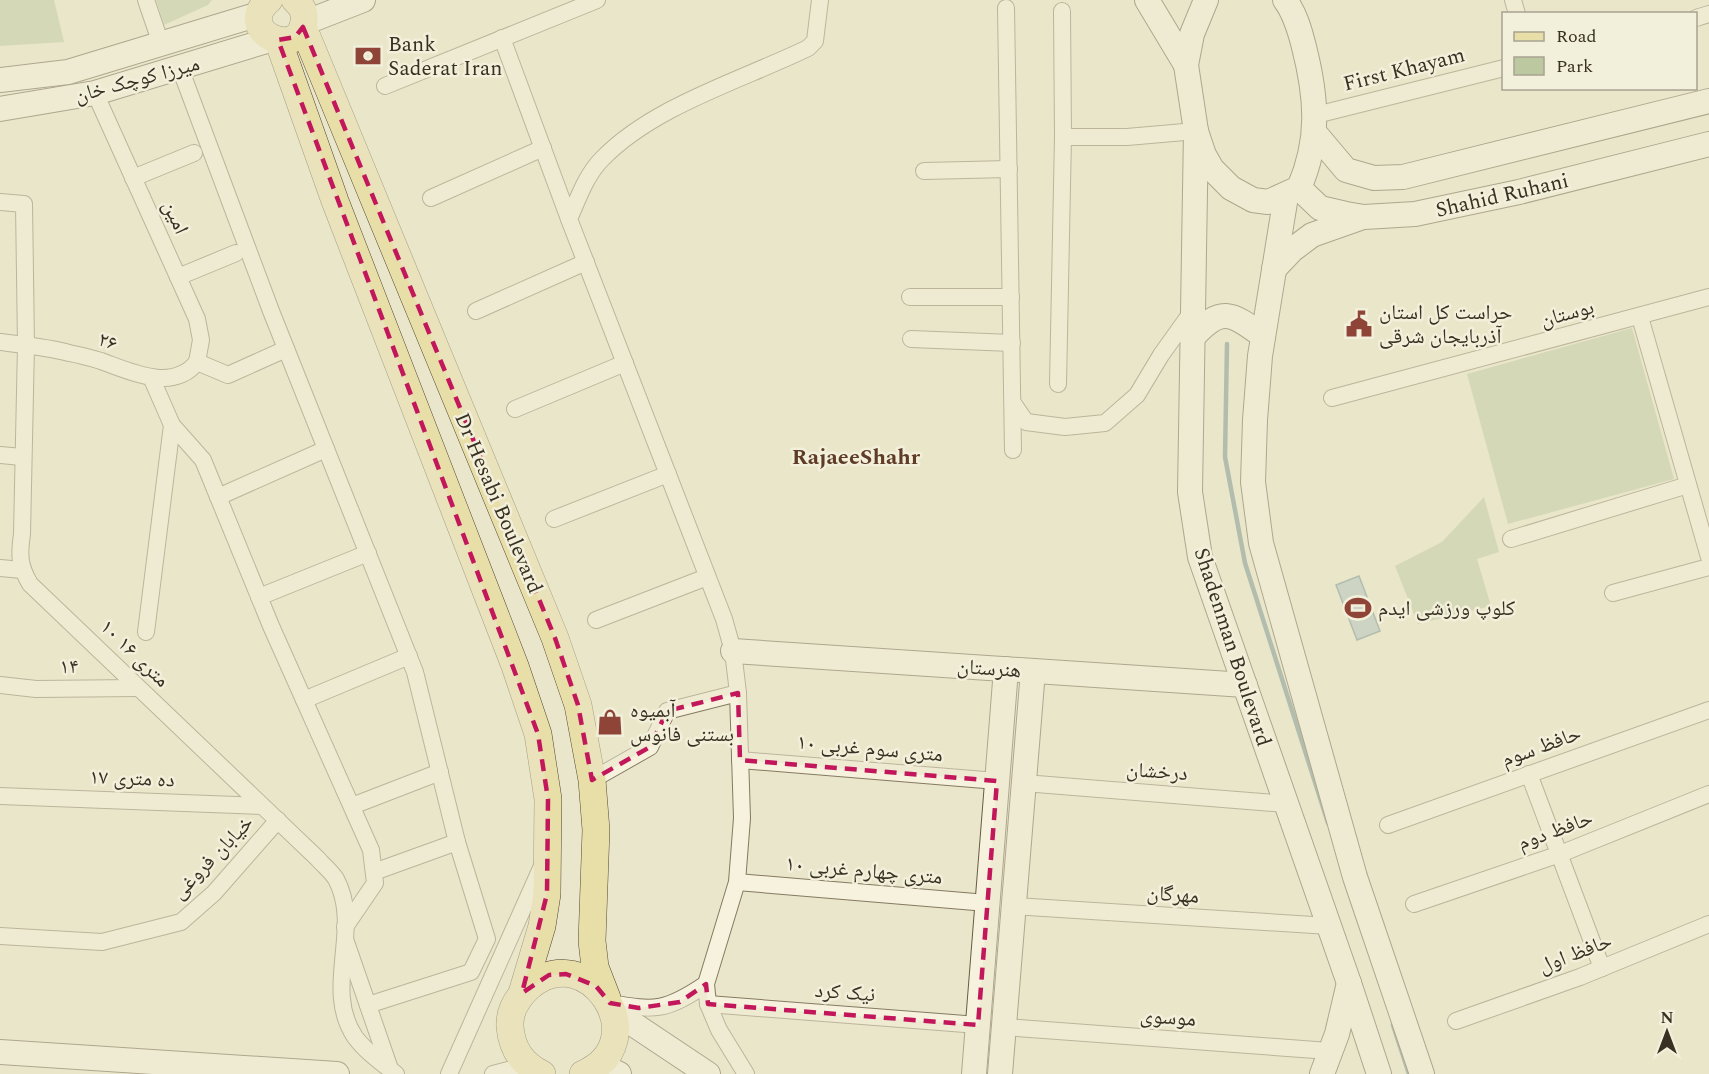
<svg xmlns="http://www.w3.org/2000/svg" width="1709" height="1074" viewBox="0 0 1709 1074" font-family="Spectral,'Noto Naskh Arabic',serif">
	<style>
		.green { fill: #bcc8a0 }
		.water { fill: #abbfbd; stroke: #728d8b; stroke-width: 1.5 }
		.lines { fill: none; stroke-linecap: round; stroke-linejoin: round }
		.stream { stroke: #728d8b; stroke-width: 4.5 }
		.street-casing { stroke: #857a61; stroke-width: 18 }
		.secondary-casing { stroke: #675b44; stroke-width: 26 }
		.primary-casing { stroke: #544834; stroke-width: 28 }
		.street { stroke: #f6f2dd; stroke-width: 16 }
		.secondary { stroke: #f6f2dd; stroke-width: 24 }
		.primary { stroke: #e8dea8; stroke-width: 27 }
		.marked { fill: none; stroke: #c2185b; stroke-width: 4.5; stroke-dasharray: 12 8; stroke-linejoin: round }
		.labels { text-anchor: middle; stroke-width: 5; stroke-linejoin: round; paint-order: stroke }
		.poi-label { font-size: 21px; fill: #383022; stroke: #f2efda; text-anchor: start }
		.street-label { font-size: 21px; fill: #383022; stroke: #f2efda }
		.neighbourhood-label { font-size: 22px; font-weight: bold; fill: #5f3c27; stroke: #f2efda }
	</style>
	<rect width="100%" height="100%" fill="#eae6cb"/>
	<g class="green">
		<polygon points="0,0 54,0 64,42 0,46"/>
		<polygon points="156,0 212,0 208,5 164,25"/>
		<polygon points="1632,328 1674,479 1508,524 1467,374"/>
		<polygon points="1484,497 1499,552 1477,559 1491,606 1418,624 1395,566 1442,542"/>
	</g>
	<polygon class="water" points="1359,576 1380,631 1357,640 1336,585"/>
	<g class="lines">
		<g class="stream">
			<polyline points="1227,344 1225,457 1245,563 1328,823"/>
			<polyline points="1393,1025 1409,1074"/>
		</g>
		<g class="street-casing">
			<g id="street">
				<polyline points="146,0 161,44"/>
				<polyline points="1513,0 1517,14"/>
				<polyline points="1006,8 1013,450"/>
				<polyline points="1696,18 1709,14"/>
				<polyline points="502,38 569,219"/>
				<polyline points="180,68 271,311 415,672 457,842 487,939 471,972 368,1005"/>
				<polyline points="385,86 597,0"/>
				<polyline points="95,93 197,319 201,340 197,362"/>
				<polyline points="1316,115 1504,68"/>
				<polyline points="1063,137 1127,137 1196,131"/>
				<polyline points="924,171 1009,169"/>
				<polyline points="133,178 194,153"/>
				<polyline points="431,198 543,148"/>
				<path d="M 0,202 L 24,204 L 26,345 L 22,534 C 19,555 19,565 30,584 L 317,858 C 323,865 331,871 336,879 C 363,929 322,988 355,1037 C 366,1052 382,1063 396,1074"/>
				<polyline points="178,277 236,253"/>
				<polyline points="910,297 1011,297"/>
				<polyline points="476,311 586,262"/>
				<polyline points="1640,317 1709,557"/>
				<polyline points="911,339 1012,343"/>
				<path d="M 0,342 C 23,345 47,347 69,353 C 80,355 91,358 101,361 C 129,371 173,393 197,362"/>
				<polyline points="197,362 228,375 286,349"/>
				<polyline points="151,377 172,425 203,460 271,626 371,850 375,883 345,927"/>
				<polyline points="1058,384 1063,137 1062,11"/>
				<polyline points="1332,398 1709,297"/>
				<polyline points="1013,403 1026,422 1065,427 1105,423 1137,395 1161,355 1191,313"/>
				<polyline points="515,409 625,363"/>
				<polyline points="0,455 22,457"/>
				<polyline points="218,497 326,449"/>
				<polyline points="554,519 668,474"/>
				<polyline points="1511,539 1688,485"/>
				<polyline points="0,568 22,570"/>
				<polyline points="1613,593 1709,567"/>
				<polyline points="259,597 368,553"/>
				<polyline points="596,620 707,577"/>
				<polyline points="146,632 172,425"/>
				<polyline points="0,685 36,689 138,688"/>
				<polyline points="304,700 409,656"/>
				<polyline points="740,760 997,781"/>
				<polyline points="1529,774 1602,968"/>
				<polyline points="592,780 650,747 667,711 738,693"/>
				<polyline points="1024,783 1286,804"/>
				<polyline points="0,796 262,806"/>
				<polyline points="352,806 440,772"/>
				<polyline points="1388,825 1709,710"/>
				<polyline points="374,872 457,842"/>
				<polyline points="737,882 987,903"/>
				<polyline points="1414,904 1560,854 1709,794"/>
				<polyline points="1014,906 1329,926"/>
				<polyline points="0,936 102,942 181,922 214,893 278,820"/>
				<polyline points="346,942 390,1069"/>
				<path d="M 610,1003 C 656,1011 666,1011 706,984"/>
				<polyline points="708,1004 978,1025"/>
				<polyline points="1456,1021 1580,977 1709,924"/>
				<polyline points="1004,1027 1329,1051"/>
				<polyline points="449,1074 542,866"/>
				<polyline points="493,1074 527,1065"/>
				<path d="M 746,1074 L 719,1030 L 708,1004 L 706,984 L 737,882 L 742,818 L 738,693 L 733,651 L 724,619 L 569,219 C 578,199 586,175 602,159 C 653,106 742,80 808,48 L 815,41 L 820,0"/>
			</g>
		</g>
		<g class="secondary-casing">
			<g id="secondary">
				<polyline points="1147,0 1186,65"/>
				<path d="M 1206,0 L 1192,34 L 1186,65 L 1196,131 L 1204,155 L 1212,169 L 1231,188 L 1253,200 L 1268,202 L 1299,188 C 1320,140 1317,98 1304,47 C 1300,31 1295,13 1285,0"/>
				<polyline points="304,23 363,0"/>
				<polyline points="0,80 68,72 259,14"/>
				<polyline points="0,109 95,93 273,39"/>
				<polyline points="1196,131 1190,492 1200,557 1349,983 1379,1074"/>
				<polyline points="1314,132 1346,170 1374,178 1403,177 1709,101"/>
				<polyline points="1299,188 1320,208 1346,214 1364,217 1415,214 1519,192 1709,144"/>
				<polyline points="1286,196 1260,356 1255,420 1253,482 1261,543 1355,877 1422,1074"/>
				<polyline points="1274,269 1292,250 1312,235 1363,217"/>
				<path d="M 1192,338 C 1221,306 1230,312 1263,336"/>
				<polyline points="733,651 1245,685"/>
				<polyline points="611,1006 630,1022 708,1074"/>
				<polyline points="0,1052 337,1074"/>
				<polyline points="599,1064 619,1074"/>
				<polyline points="974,1074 1006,669"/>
				<polyline points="1000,1074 1033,671"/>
				<polyline points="1322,1074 1337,1034 1349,983"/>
			</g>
		</g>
		<g class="primary-casing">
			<g id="primary">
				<path d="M 269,0 C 233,31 300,62 304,21 C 305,12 302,6 295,0"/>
				<polyline points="303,27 555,638 578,705 592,780 596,830 592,941 595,967 607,998"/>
				<polyline points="278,40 335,201 515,666 538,734 548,799 547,894 542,926 522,993"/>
				<path d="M 542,1074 C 522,1064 512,1049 510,1027 C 509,1011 518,997 529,987 C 587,936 658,1041 583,1074"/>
			</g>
		</g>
		<use href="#street" class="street"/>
		<use href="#secondary" class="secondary"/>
		<use href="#primary" class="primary"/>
	</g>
	<path d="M0 0H1709V1074H0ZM 303,27 L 555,638 L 578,705 L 592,780 L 650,747 L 667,711 L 738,693 L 740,760 L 997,781 L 978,1025 L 708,1004 L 706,984 L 680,1002 L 639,1008 L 610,1003 L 596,986 L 566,974 L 549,975 L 522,993 L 547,894 L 548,799 L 538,734 L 278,40 L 295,37 Z" fill="#eae6cb" fill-opacity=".55" fill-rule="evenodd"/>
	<path class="marked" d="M 303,27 L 555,638 L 578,705 L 592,780 L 650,747 L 667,711 L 738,693 L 740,760 L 997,781 L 978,1025 L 708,1004 L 706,984 L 680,1002 L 639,1008 L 610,1003 L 596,986 L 566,974 L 549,975 L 522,993 L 547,894 L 548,799 L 538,734 L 278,40 L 295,37 Z"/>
	<defs>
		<g id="bank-bare" transform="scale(2.07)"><path d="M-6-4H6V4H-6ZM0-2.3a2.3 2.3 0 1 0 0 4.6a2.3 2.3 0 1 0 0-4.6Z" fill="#8e4537" stroke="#f2efda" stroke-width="2.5" paint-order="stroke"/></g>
		<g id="civic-bare" transform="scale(2.07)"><path d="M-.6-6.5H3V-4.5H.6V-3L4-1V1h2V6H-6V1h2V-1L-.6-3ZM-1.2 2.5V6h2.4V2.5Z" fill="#8e4537" stroke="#f2efda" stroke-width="2.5" paint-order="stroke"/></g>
		<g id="stadium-bare" transform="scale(2.07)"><path d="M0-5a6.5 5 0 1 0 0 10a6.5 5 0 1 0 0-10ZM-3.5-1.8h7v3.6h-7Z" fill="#8e4537" stroke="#f2efda" stroke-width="2.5" paint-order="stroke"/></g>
		<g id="shop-bare" transform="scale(2.07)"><path d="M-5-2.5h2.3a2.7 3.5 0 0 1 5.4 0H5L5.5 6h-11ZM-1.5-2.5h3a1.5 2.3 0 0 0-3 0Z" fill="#8e4537" stroke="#f2efda" stroke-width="2.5" paint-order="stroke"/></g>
	</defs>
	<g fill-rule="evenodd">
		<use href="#bank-bare" x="368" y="56"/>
		<use href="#civic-bare" x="1359" y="324"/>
		<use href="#stadium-bare" x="1358" y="608"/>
		<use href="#shop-bare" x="610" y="722"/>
	</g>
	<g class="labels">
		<g class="poi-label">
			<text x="388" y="51">Bank<tspan x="388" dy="24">Saderat Iran</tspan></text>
			<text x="1379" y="319">حراست کل استان<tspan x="1379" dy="24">آذربایجان شرقی</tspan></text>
			<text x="1378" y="615">کلوپ ورزشی ایدم</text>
			<text x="630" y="717">آبمیوه<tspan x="630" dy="24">بستنی فانوس</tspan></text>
		</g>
		<g class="street-label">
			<text transform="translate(1404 69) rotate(-14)" y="7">First Khayam</text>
			<text transform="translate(137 79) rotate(-15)" y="7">میرزا کوچک خان</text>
			<text transform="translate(1502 195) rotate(-13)" y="7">Shahid Ruhani</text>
			<text transform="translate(176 217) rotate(66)" y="7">امین</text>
			<text transform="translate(1567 313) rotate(-15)" y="7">بوستان</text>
			<text transform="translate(108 341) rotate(18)" y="7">۲۶</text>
			<text transform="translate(499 503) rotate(67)" y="7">Dr Hesabi Boulevard</text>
			<text transform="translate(1233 647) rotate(72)" y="7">Shadenman Boulevard</text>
			<text transform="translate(135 653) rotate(44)" y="7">۱۰ متری ۱۶</text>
			<text transform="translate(69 666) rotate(-1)" y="7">۱۴</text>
			<text transform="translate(989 668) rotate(4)" y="7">هنرستان</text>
			<text transform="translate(1541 746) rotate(-20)" y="7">حافظ سوم</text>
			<text transform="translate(870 748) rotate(5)" y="7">۱۰ متری سوم غربی</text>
			<text transform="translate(1157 771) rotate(4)" y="7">درخشان</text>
			<text transform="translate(132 778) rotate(2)" y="7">ده متری ۱۷</text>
			<text transform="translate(1555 830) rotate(-20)" y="7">حافظ دوم</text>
			<text transform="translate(212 857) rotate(-46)" y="7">خیابان فروغی</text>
			<text transform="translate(864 870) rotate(5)" y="7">۱۰ متری چهارم غربی</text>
			<text transform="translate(1173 894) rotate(4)" y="7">مهرگان</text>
			<text transform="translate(1575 953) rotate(-21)" y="7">حافظ اول</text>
			<text transform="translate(845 992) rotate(4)" y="7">نیک کرد</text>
			<text transform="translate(1168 1017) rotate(4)" y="7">موسوی</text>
		</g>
		<g class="neighbourhood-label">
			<text x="856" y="464">RajaeeShahr</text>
		</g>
	</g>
	<rect x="1502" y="12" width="195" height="78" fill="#f2efda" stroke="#a8a390" stroke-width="1.5"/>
	<rect x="1514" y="32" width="30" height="9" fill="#e8dea8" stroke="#a8a390" stroke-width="1.5"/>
	<text x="1556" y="42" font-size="18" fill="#383022">Road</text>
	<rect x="1514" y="57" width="30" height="18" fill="#bcc8a0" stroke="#a8a390" stroke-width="1.5"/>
	<text x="1556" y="72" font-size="18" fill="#383022">Park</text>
	<g transform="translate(1667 1032)" stroke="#f2efda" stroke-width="4.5" paint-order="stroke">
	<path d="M0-4.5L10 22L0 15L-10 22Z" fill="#383022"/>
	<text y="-9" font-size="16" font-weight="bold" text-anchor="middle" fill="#383022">N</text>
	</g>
</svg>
